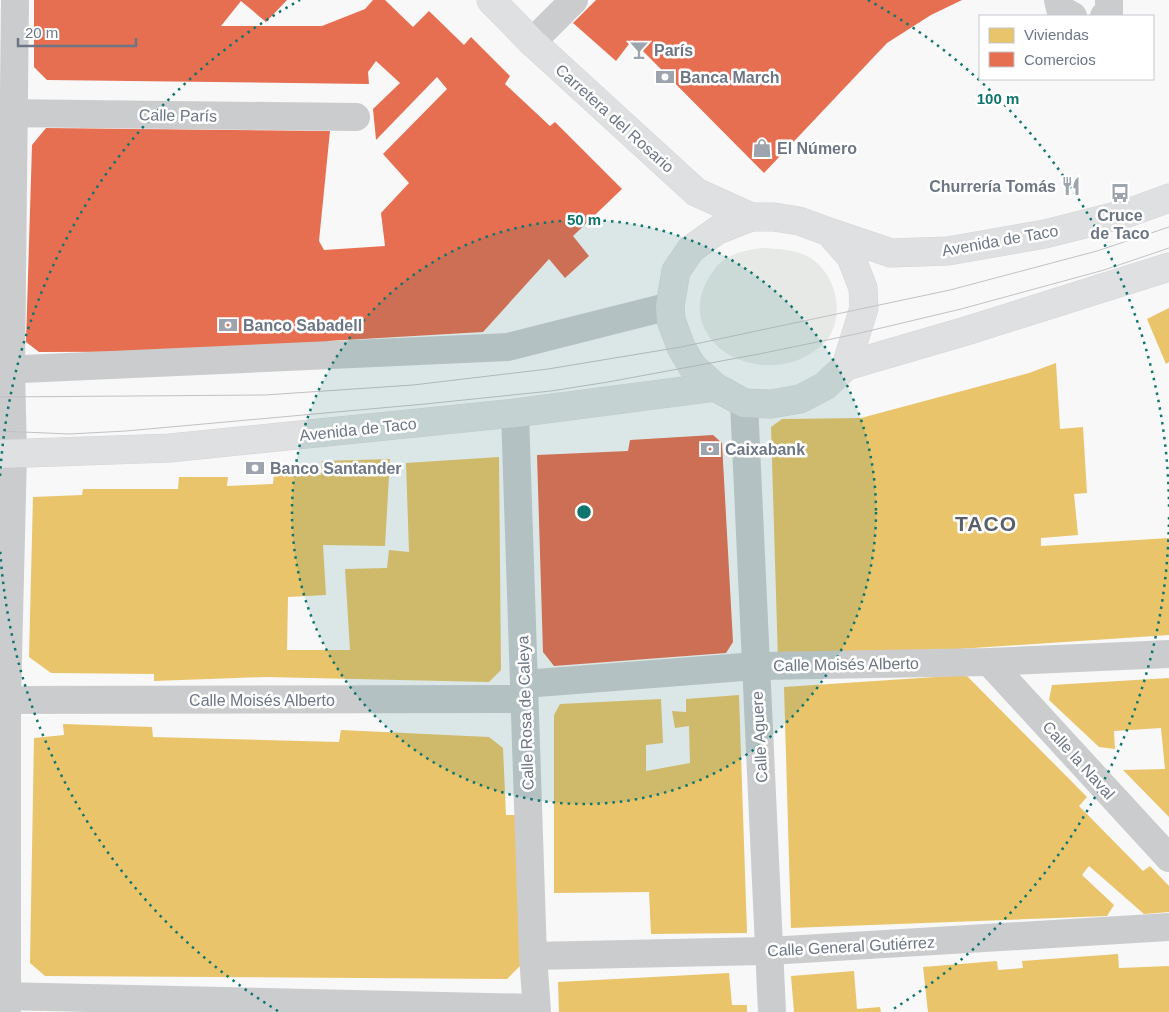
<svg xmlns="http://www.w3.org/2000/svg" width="1169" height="1012" viewBox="0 0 1169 1012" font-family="Arial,sans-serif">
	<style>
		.green { fill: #e6e9e6 }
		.homes { fill: #e9c46a }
		.shops { fill: #e76f51 }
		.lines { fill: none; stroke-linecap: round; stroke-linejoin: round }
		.secondary-casing { stroke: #d4d5d6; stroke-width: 29 }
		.primary-casing { stroke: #d4d4d5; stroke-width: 29 }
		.pedestrian { stroke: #cbccce; stroke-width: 28 }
		.minor { stroke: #cbccce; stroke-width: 28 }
		.secondary { stroke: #dfe0e1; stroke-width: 28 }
		.primary { stroke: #dfe0e1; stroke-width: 28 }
		.tram { stroke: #c2c2c4; stroke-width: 1 }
		.ring { fill: none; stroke: #0f766e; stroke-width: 2.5; stroke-dasharray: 2.5 5 }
		.labels { text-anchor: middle; stroke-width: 5; stroke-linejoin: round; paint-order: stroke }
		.poi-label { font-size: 16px; font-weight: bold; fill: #6c7685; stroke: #fff; text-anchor: start }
		.street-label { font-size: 16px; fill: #6c7685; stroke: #fff }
		.district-label { font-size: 21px; font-weight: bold; letter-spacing: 1px; fill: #59606b; stroke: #fff }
		.centre { fill: #0f766e; stroke: #fff; stroke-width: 2.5 }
		.ring-label { font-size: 15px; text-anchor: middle; font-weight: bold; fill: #0f766e; stroke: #fff; stroke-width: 5; stroke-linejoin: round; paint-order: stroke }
	</style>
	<rect width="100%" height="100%" fill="#f8f8f8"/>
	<path class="green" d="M 761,248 C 778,249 794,249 809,257 C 841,276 848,329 816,350 C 800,362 783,366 763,365 C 718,362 683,322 708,279 C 713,271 718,263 725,259 C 736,252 749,250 761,248 Z"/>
	<g class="homes">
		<polygon points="1169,308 1169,362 1166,364 1147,319"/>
		<polygon points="1056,363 1060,429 1083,427 1087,493 1074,494 1078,535 1041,538 1041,546 1169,538 1169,635 778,661 771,427 782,419 861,418 1029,373"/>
		<polygon points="499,457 501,670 489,682 266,677 154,681 154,674 51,673 29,657 33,497 82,495 83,489 178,489 179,477 228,477 227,486 273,484 274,474 321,475 322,461 390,459 385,546 323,545 326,595 288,597 287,650 350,650 345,569 387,568 389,550 409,552 406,463"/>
		<polygon points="966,675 1087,797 1079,806 1143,871 1150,866 1169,886 1169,912 1144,914 1089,866 1082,875 1114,905 1107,916 791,928 784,687"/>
		<polygon points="1169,678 1169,817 1123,770 1165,769 1161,728 1114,731 1115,749 1099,747 1049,700 1052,685"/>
		<polygon points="739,695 747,933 651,934 649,892 554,893 554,715 560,704 661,699 663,743 646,745 646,771 690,763 689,726 675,728 672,711 686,712 686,699"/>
		<polygon points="63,724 152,727 153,737 339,742 341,730 489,737 503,748 506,815 520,815 524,962 507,979 45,976 30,963 34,738 64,735"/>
		<polygon points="1118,954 1119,968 1169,966 1169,1012 928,1012 923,967 997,961 998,970 1023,968 1022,961"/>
		<polygon points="854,971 857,1009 880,1007 881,1012 794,1012 791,976"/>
		<polygon points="729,973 732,1005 747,1005 747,1012 559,1012 558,982"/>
	</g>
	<g class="shops">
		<polygon points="34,0 287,0 266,22 241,1 221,26 322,26 365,9 373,0 385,0 413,27 429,11 464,45 471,37 510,76 505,84 550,126 555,122 622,189 573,236 589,256 565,278 549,259 483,332 328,341 329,351 39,352 26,342 32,145 46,128 330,131 319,241 324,250 385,246 381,213 409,183 383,154 447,89 437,77 376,140 373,109 400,83 376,61 368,72 369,84 47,80 34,67"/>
		<polygon points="596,0 962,0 931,15 887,43 764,173 632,40 616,61 573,23"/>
		<polygon points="713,435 722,443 733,642 726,653 554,666 543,652 537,455 628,451 630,440"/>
	</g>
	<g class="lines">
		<g class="secondary-casing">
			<g id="secondary">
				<polyline points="491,0 532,42 696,192 751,217"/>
				<polyline points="0,454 170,448 515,413 715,387"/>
			</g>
		</g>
		<g class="primary-casing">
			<g id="primary">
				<polyline points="829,232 851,257 863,288 864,308 846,366 825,386 800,399 771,404 744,403 715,387 692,366 681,347 671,320 670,306 676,271 691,249 718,230 751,217 774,217 799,221 829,232 891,253 948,251 1045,234 1128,213 1169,198"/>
				<polyline points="846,366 966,331 1169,267"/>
			</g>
		</g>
		<polyline class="pedestrian" points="0,370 508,347 670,306"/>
		<g class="minor">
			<polyline points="1058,0 1060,9 1073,16"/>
			<polyline points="1104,16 1109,15 1109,0"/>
			<polyline points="532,42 574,0"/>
			<polyline points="0,113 356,117"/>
			<polyline points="744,403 772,1012"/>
			<polyline points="515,413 533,956 537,1012"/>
			<polyline points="989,662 1169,858"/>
			<polyline points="524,684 756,666 989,662 1169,654"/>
			<polyline points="0,700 524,699"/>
			<polyline points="533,956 769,951 1169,927"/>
			<polyline points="0,996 536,1008"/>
			<polyline points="7,1012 7,700 13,454 11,370 15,0"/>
		</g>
		<use href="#secondary" class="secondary"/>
		<use href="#primary" class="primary"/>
		<g class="tram">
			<polyline points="0,397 265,395 413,385 548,369 681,347 950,290 1097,251 1169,227"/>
			<polyline points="0,431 69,434 126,431 425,404 551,391 608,382 759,354 856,334 961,309 1104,270 1169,248"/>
		</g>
	</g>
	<circle cx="584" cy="512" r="292" fill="#0f766e" fill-opacity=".12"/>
	<g class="ring">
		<circle cx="584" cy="512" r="292"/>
		<path d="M1169 517A585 585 0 0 1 890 1011M278 1011A585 585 0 0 1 0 548M0 476A585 585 0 0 1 300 0M868 0A585 585 0 0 1 1169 507"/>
	</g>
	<defs>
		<g id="bar-bare" transform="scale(1.5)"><path d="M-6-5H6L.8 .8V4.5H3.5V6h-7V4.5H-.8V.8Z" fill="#9da4ad" stroke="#fff" stroke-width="2.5" paint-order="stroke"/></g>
		<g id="bank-bare" transform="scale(1.5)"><path d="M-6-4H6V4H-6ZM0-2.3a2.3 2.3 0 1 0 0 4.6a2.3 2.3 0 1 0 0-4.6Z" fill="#9da4ad" stroke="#fff" stroke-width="2.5" paint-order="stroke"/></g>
		<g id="shop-bare" transform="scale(1.5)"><path d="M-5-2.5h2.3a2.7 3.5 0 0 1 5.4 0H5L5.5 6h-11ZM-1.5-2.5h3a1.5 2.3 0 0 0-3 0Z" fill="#9da4ad" stroke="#fff" stroke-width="2.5" paint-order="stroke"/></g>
		<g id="restaurant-bare" transform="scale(1.5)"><path d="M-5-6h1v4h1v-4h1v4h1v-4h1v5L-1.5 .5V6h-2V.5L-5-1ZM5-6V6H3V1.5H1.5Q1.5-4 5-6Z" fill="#9da4ad" stroke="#fff" stroke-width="2.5" paint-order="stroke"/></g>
		<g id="bus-bare" transform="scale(1.5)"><path d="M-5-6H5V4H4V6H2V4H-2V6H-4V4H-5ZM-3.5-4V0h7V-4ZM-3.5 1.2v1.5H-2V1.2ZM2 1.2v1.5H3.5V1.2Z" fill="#9da4ad" stroke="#fff" stroke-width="2.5" paint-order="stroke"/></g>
	</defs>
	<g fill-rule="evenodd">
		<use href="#bar-bare" x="639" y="50"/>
		<use href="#bank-bare" x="665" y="77"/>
		<use href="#shop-bare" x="762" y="148"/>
		<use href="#restaurant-bare" x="1071" y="186"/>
		<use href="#bus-bare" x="1120" y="193"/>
		<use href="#bank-bare" x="228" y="325"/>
		<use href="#bank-bare" x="710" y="449"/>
		<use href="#bank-bare" x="255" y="468"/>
	</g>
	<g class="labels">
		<g class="poi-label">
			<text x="654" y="56">París</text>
			<text x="680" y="83">Banca March</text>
			<text x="777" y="154">El Número</text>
			<text x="1056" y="192" text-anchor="end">Churrería Tomás</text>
			<text x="1120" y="221" text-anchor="middle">Cruce<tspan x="1120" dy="18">de Taco</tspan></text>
			<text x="243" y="331">Banco Sabadell</text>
			<text x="725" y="455">Caixabank</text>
			<text x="270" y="474">Banco Santander</text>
		</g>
		<g class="street-label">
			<text transform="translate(178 115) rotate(1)" y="6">Calle París</text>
			<text transform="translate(615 118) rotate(42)" y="6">Carretera del Rosario</text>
			<text transform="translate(1000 240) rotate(-10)" y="6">Avenida de Taco</text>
			<text transform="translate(358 429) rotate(-6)" y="6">Avenida de Taco</text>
			<text transform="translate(846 664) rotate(-1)" y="6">Calle Moisés Alberto</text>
			<text x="262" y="706">Calle Moisés Alberto</text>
			<text transform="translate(525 713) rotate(-92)" y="6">Calle Rosa de Caleya</text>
			<text transform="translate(759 737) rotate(-93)" y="6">Calle Aguere</text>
			<text transform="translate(1079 760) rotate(48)" y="6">Calle la Naval</text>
			<text transform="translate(851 946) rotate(-3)" y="6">Calle General Gutiérrez</text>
		</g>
		<g class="district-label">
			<text x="986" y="531">TACO</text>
		</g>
	</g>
	<circle cx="584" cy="512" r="8" class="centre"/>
	<g class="ring-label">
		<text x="998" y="104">100 m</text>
		<text x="584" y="225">50 m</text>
	</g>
	<rect x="979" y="15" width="175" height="65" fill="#ffffff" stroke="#c4c8ce"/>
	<rect x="989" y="28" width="25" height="15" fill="#e9c46a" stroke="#c4c8ce"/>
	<text x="1024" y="40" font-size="15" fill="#6c7685">Viviendas</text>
	<rect x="989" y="52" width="25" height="15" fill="#e76f51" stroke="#c4c8ce"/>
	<text x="1024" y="65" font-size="15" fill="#6c7685">Comercios</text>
	<path d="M18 38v8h118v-8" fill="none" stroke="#6c7685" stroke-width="2.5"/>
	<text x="25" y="38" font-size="15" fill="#6c7685" stroke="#ffffff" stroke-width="4" paint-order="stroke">20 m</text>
</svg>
